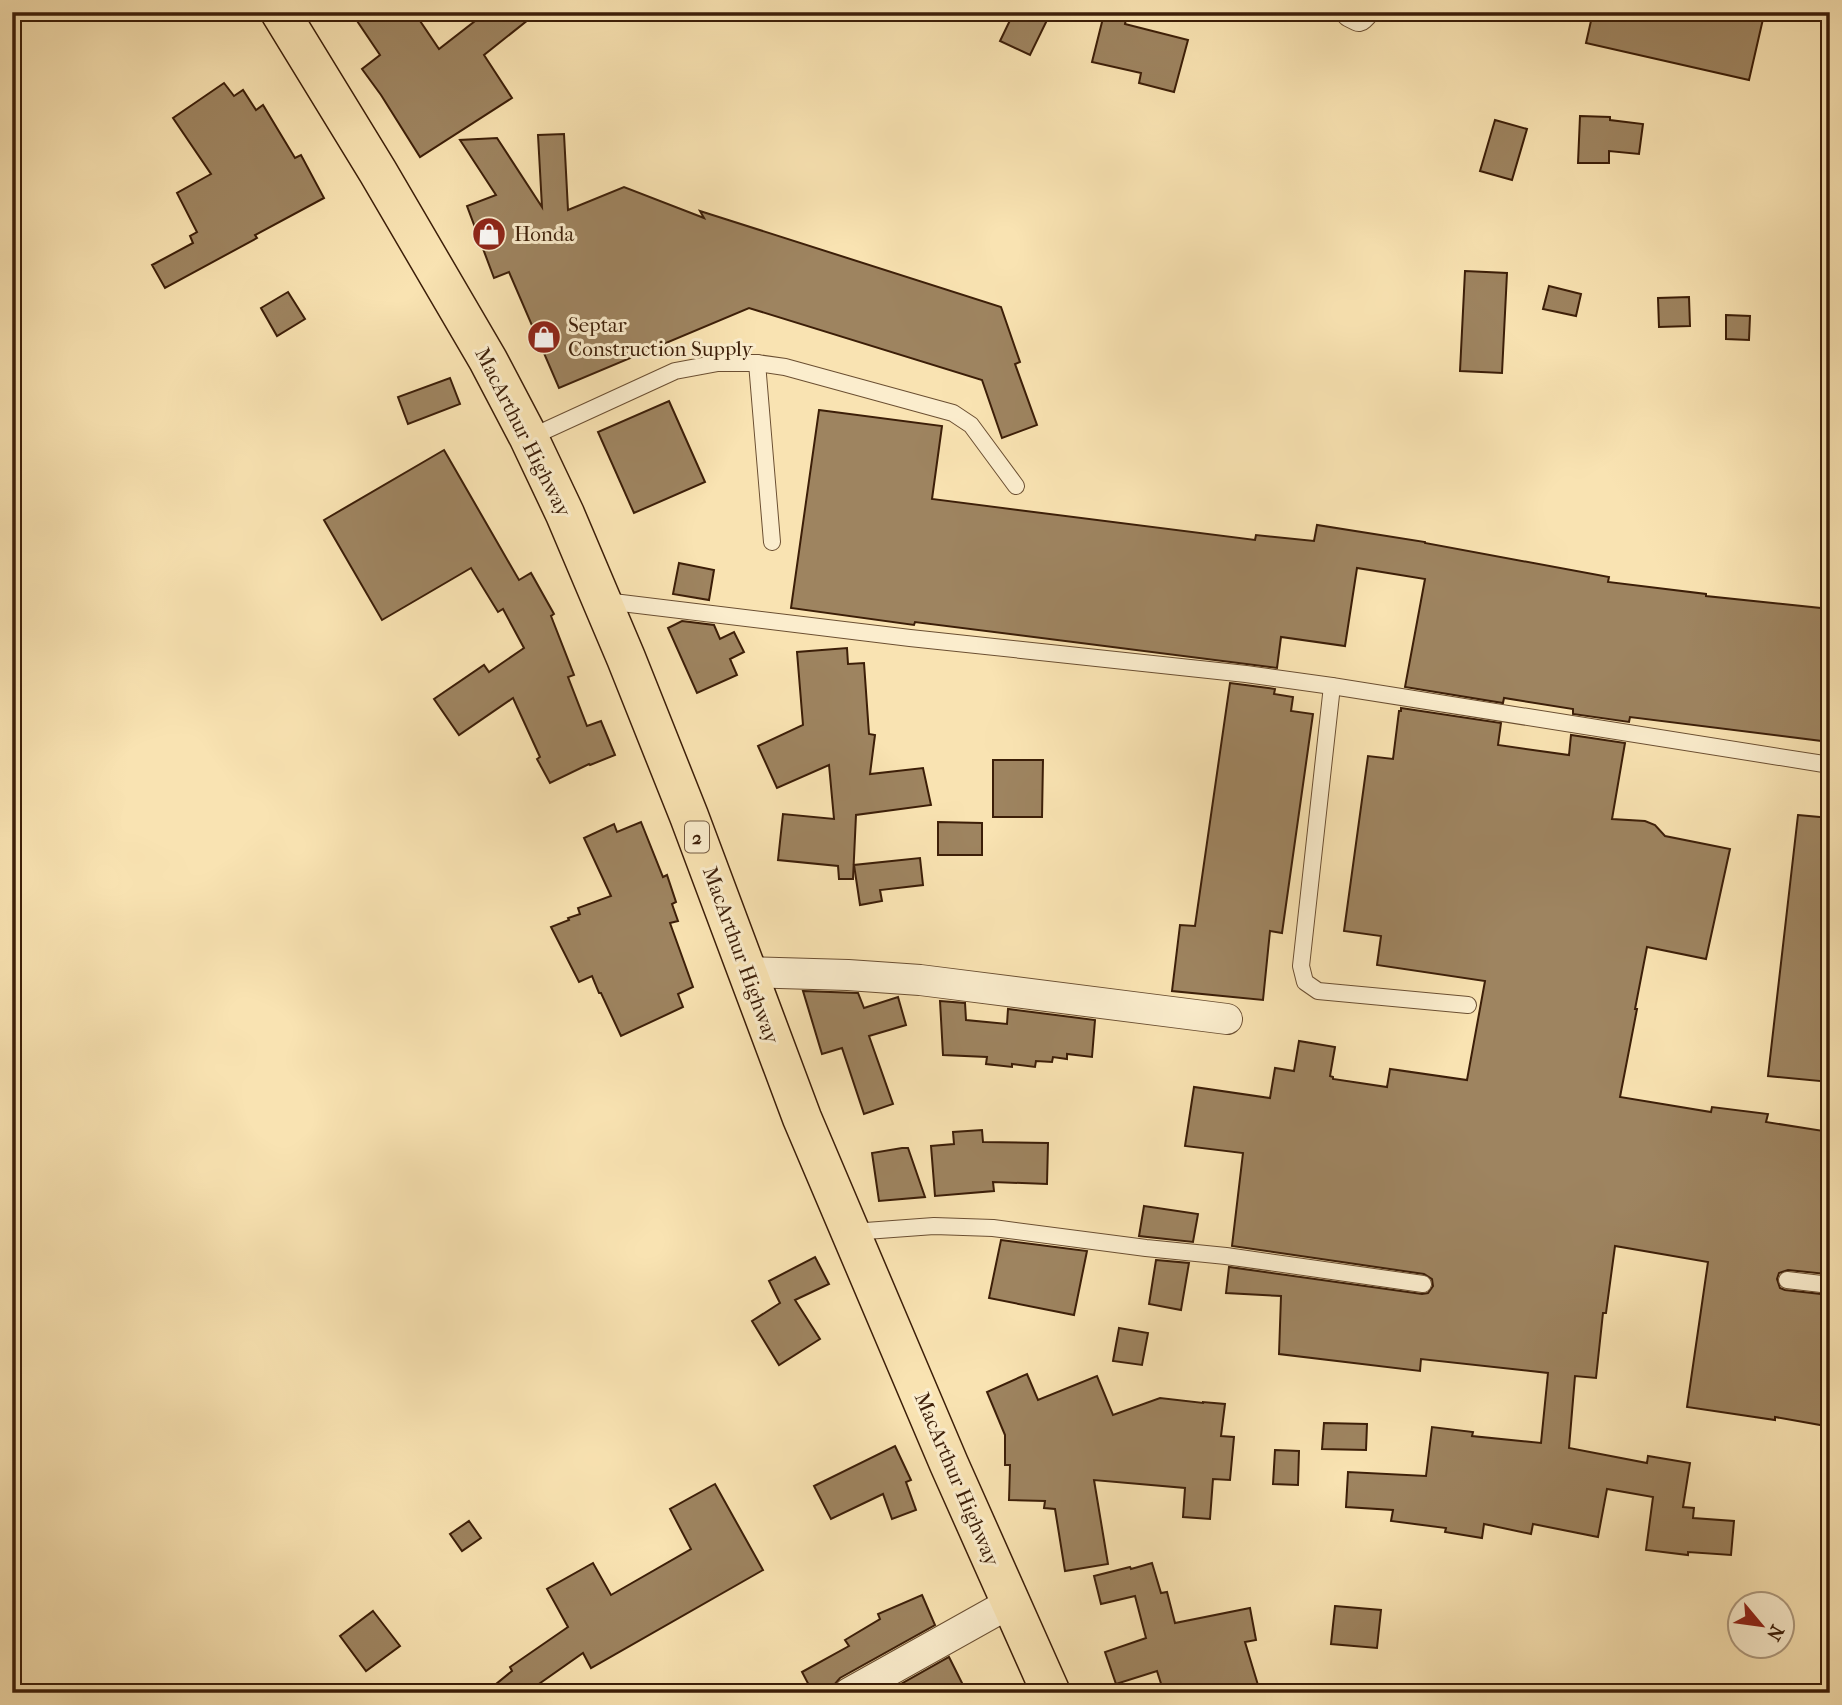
<svg xmlns="http://www.w3.org/2000/svg" width="1842" height="1705" viewBox="0 0 1842 1705" font-family="'IM FELL French Canon',serif">
	<style>
		.building { fill: #9e8460; stroke: #3c1e08; stroke-width: 2 }
		.lines { fill: none; stroke-linecap: round; stroke-linejoin: round }
		.lane-casing { stroke: #6b4f32; stroke-width: 18 }
		.street-casing { stroke: #6b4f32; stroke-width: 32 }
		.highway-casing { stroke: #3c1e08; stroke-width: 41 }
		.lane { stroke: #fbedcd; stroke-width: 16 }
		.street { stroke: #fbedcd; stroke-width: 30 }
		.highway { stroke: #f9e3b2; stroke-width: 38 }
		.labels { text-anchor: middle; stroke-width: 6; stroke-linejoin: round; paint-order: stroke }
		.shield { fill: #fbedcd; stroke: #755c43; stroke-width: 2 }
		.shield-label { font-size: 19px; font-weight: bold; fill: #3c1e08 }
		.poi-label { font-size: 21px; fill: #3c1e08; stroke: #fbedcd; text-anchor: start }
		.street-label { font-size: 21px; fill: #3c1e08; stroke: #fbedcd }
	</style>
	<rect width="100%" height="100%" fill="#f9e3b2"/>
	<filter id="stains"><feTurbulence type="fractalNoise" baseFrequency=".00286" numOctaves="4"/><feColorMatrix values="0 0 0 0 .2 0 0 0 0 .09 0 0 0 0 .02 0 0 0 .5 -.17"/></filter>
	<radialGradient id="worn" r=".72"><stop offset=".6" stop-color="#630" stop-opacity="0"/><stop offset="1" stop-color="#630" stop-opacity=".3"/></radialGradient>
	<g class="building">
		<polygon points="351,12 414,12 439,49 475,21 468,12 538,12 484,55 512,98 420,157 381,95 362,69 380,55"/>
		<polygon points="1014,12 1051,12 1030,55 1000,41"/>
		<polygon points="1593,12 1732,12 1763,19 1749,80 1586,43"/>
		<polygon points="1104,14 1126,19 1125,24 1188,40 1174,92 1139,83 1141,73 1092,62"/>
		<polygon points="224,83 234,96 243,90 256,110 263,105 295,158 301,155 324,198 255,235 257,238 165,288 152,265 193,243 190,236 197,232 177,193 211,174 173,118"/>
		<polygon points="1580,116 1610,117 1610,120 1643,124 1639,154 1609,151 1609,163 1578,163"/>
		<polygon points="1495,120 1527,129 1512,180 1480,171"/>
		<polygon points="564,134 568,210 624,187 704,218 700,211 1001,307 1020,362 1015,364 1037,425 1002,438 982,380 749,308 559,388 509,272 494,278 467,206 496,195 460,140 497,138 542,207 538,135"/>
		<polygon points="1465,271 1507,273 1502,373 1460,371"/>
		<polygon points="1549,286 1581,294 1576,316 1543,309"/>
		<polygon points="288,292 305,319 277,336 261,308"/>
		<polygon points="1689,297 1690,326 1659,327 1658,298"/>
		<polygon points="1726,315 1750,316 1749,340 1726,339"/>
		<polygon points="450,378 460,404 408,424 398,397"/>
		<polygon points="669,401 705,482 634,513 598,432"/>
		<polygon points="819,410 942,426 932,499 1255,540 1256,535 1314,541 1317,525 1425,542 1425,543 1609,577 1608,582 1706,594 1706,596 1830,609 1830,742 1630,717 1629,722 1573,714 1573,709 1504,698 1503,703 1405,687 1425,579 1357,568 1345,646 1281,637 1277,668 915,622 914,625 791,608"/>
		<polygon points="444,450 519,580 531,573 554,614 551,616 574,675 568,677 587,726 601,721 615,755 590,765 589,764 550,783 537,759 540,757 513,698 459,735 434,699 484,665 489,672 524,648 503,609 498,612 471,568 382,620 324,520"/>
		<polygon points="679,563 714,570 709,600 673,594"/>
		<polygon points="682,621 714,625 720,639 734,632 744,652 730,659 737,675 697,693 668,628"/>
		<polygon points="847,648 848,664 864,663 869,734 875,735 870,774 923,768 931,805 856,815 853,879 839,879 838,866 778,860 783,814 834,819 829,765 777,788 758,746 803,725 797,652"/>
		<polygon points="1230,683 1275,689 1274,694 1293,697 1291,711 1313,714 1282,933 1270,931 1263,1000 1172,991 1180,925 1195,926"/>
		<polygon points="1401,708 1501,723 1498,745 1569,755 1571,735 1625,743 1612,819 1645,821 1655,825 1665,836 1730,849 1706,959 1647,947 1635,1009 1637,1009 1620,1097 1711,1112 1712,1107 1768,1114 1766,1122 1830,1132 1830,1253 1826,1274 1788,1270 1779,1273 1777,1279 1780,1288 1785,1290 1830,1295 1830,1405 1826,1426 1775,1417 1775,1420 1687,1407 1708,1262 1615,1246 1606,1313 1603,1313 1596,1378 1575,1376 1569,1448 1647,1463 1648,1456 1690,1463 1683,1507 1694,1508 1693,1518 1734,1521 1731,1555 1688,1552 1688,1555 1646,1550 1653,1497 1607,1489 1598,1537 1533,1524 1531,1534 1484,1524 1482,1538 1445,1532 1446,1528 1391,1521 1393,1510 1346,1507 1348,1472 1426,1476 1432,1427 1473,1432 1472,1436 1541,1443 1548,1373 1421,1359 1420,1371 1279,1354 1281,1296 1226,1293 1229,1267 1422,1294 1428,1293 1433,1286 1432,1279 1424,1274 1232,1246 1243,1153 1185,1146 1194,1087 1270,1098 1275,1068 1294,1071 1299,1041 1335,1047 1330,1076 1333,1077 1333,1079 1387,1087 1390,1069 1467,1080 1485,981 1377,965 1381,936 1344,931 1368,756 1393,759 1399,711 1401,711"/>
		<polygon points="993,760 1043,760 1042,817 993,817"/>
		<polygon points="1798,815 1830,818 1830,1082 1768,1076"/>
		<polygon points="641,822 663,877 667,875 676,902 672,904 678,921 670,923 693,987 678,994 683,1007 621,1036 601,993 599,993 592,976 579,982 551,927 569,920 568,918 580,914 578,908 611,896 584,838 614,824 617,832"/>
		<polygon points="938,822 982,823 982,855 938,855"/>
		<polygon points="920,858 923,885 880,890 882,901 860,905 854,865"/>
		<polygon points="803,991 858,993 864,1008 898,997 906,1025 869,1036 893,1104 864,1114 842,1048 822,1054"/>
		<polygon points="940,1001 965,1003 966,1020 1007,1024 1008,1009 1095,1020 1092,1057 1067,1054 1067,1059 1053,1057 1052,1062 1036,1061 1035,1067 1012,1064 1012,1067 986,1064 987,1057 943,1055"/>
		<polygon points="982,1130 983,1142 1048,1143 1047,1184 993,1182 994,1191 935,1196 931,1146 954,1144 953,1132"/>
		<polygon points="902,1148 908,1148 925,1197 879,1201 872,1153"/>
		<polygon points="1144,1206 1198,1214 1193,1242 1139,1236"/>
		<polygon points="1001,1240 1087,1251 1074,1315 989,1298"/>
		<polygon points="815,1257 829,1284 795,1300 820,1339 779,1365 752,1321 780,1303 769,1281"/>
		<polygon points="1156,1260 1189,1263 1181,1310 1149,1304"/>
		<polygon points="1119,1328 1148,1333 1142,1365 1113,1361"/>
		<polygon points="1027,1374 1038,1400 1097,1376 1113,1415 1160,1398 1203,1403 1203,1402 1225,1404 1221,1436 1234,1437 1230,1480 1213,1479 1210,1519 1183,1517 1185,1488 1094,1480 1108,1564 1065,1571 1055,1509 1044,1508 1045,1501 1009,1500 1010,1465 1005,1465 1005,1435 987,1392"/>
		<polygon points="1324,1423 1367,1424 1366,1450 1322,1449"/>
		<polygon points="895,1446 911,1480 906,1482 916,1510 892,1519 883,1494 831,1519 814,1486"/>
		<polygon points="1275,1450 1299,1451 1298,1485 1273,1484"/>
		<polygon points="715,1484 763,1570 591,1668 583,1653 526,1693 485,1693 512,1671 510,1667 568,1627 547,1589 593,1563 611,1595 691,1549 670,1509"/>
		<polygon points="469,1521 481,1538 462,1551 450,1534"/>
		<polygon points="1152,1563 1161,1593 1167,1592 1175,1623 1250,1608 1256,1640 1245,1642 1258,1685 1233,1693 1164,1693 1157,1671 1116,1684 1105,1652 1146,1638 1135,1596 1101,1604 1094,1576 1130,1567 1131,1569"/>
		<polygon points="922,1595 935,1625 840,1678 834,1685 832,1693 813,1693 802,1672 849,1646 845,1640 880,1619 878,1614"/>
		<polygon points="1335,1606 1381,1610 1377,1648 1331,1644"/>
		<polygon points="373,1611 400,1646 366,1671 340,1636"/>
		<polygon points="949,1657 967,1693 885,1693"/>
	</g>
	<g class="lines">
		<g class="lane-casing">
			<g id="lane">
				<polyline points="757,363 772,542"/>
				<polyline points="529,438 675,371 718,363 757,363 785,367 953,413 971,425 1016,486"/>
				<polyline points="605,601 910,638 1246,674 1332,686 1830,765"/>
				<polyline points="1332,686 1301,966 1305,982 1318,991 1468,1005"/>
				<polyline points="852,1232 934,1226 993,1228 1146,1248 1226,1256 1423,1284"/>
				<polyline points="1787,1280 1830,1285"/>
			</g>
		</g>
		<g class="street-casing">
			<g id="street">
				<polyline points="1351,12 1359,16 1363,12"/>
				<polyline points="747,972 848,975 920,980 1227,1019"/>
				<polyline points="849,1693 1010,1603"/>
			</g>
		</g>
		<g class="highway-casing">
			<polyline id="highway" points="280,12 378,172 488,360 529,438 565,514 626,658 689,816 802,1118 949,1464 1051,1693"/>
		</g>
		<use href="#lane" class="lane"/>
		<use href="#street" class="street"/>
		<use href="#highway" class="highway"/>
	</g>
	<defs>
		<g id="shop-disc" transform="scale(1.75)"><circle r="9.5" fill="#8f2418" stroke="#fbedcd"/><path d="M-5-2.5h2.3a2.7 3.5 0 0 1 5.4 0H5L5.5 6h-11ZM-1.5-2.5h3a1.5 2.3 0 0 0-3 0Z" fill="#fff"/></g>
	</defs>
	<g fill-rule="evenodd">
		<use href="#shop-disc" x="489" y="234"/>
		<use href="#shop-disc" x="544" y="337"/>
	</g>
	<g class="labels">
		<rect class="shield" x="685" y="821.5" width="24" height="31" rx="5"/>
		<g class="shield-label">
			<text x="697" y="844">2</text>
		</g>
		<g class="poi-label">
			<text x="514" y="241">Honda</text>
			<text x="568" y="332">Septar<tspan x="568" dy="24">Construction Supply</tspan></text>
		</g>
		<g class="street-label">
			<text transform="translate(523 432) rotate(63)" y="7">MacArthur Highway</text>
			<text transform="translate(741 955) rotate(70)" y="7">MacArthur Highway</text>
			<text transform="translate(957 1479) rotate(67)" y="7">MacArthur Highway</text>
		</g>
	</g>
	<rect width="1842" height="1705" fill="none" stroke="#f9e3b2" stroke-width="42"/>
	<rect x="14" y="14" width="1814" height="1677" fill="none" stroke="#3c1e08" stroke-width="3.5"/>
	<rect x="21" y="21" width="1800" height="1663" fill="none" stroke="#3c1e08" stroke-width="2"/>
	<g transform="translate(1761 1625) rotate(119)"><circle r="33" fill="#fbedcd" stroke="#af9a7e" stroke-width="2"/>
	<path d="M0-5L12 26L0 18L-12 26Z" fill="#8f2418"/>
	<text y="-10" font-size="19" font-weight="bold" text-anchor="middle" fill="#3c1e08">N</text>
	</g>
	<rect width="100%" height="100%" filter="url(#stains)"/>
	<rect width="100%" height="100%" fill="url(#worn)"/>
</svg>
